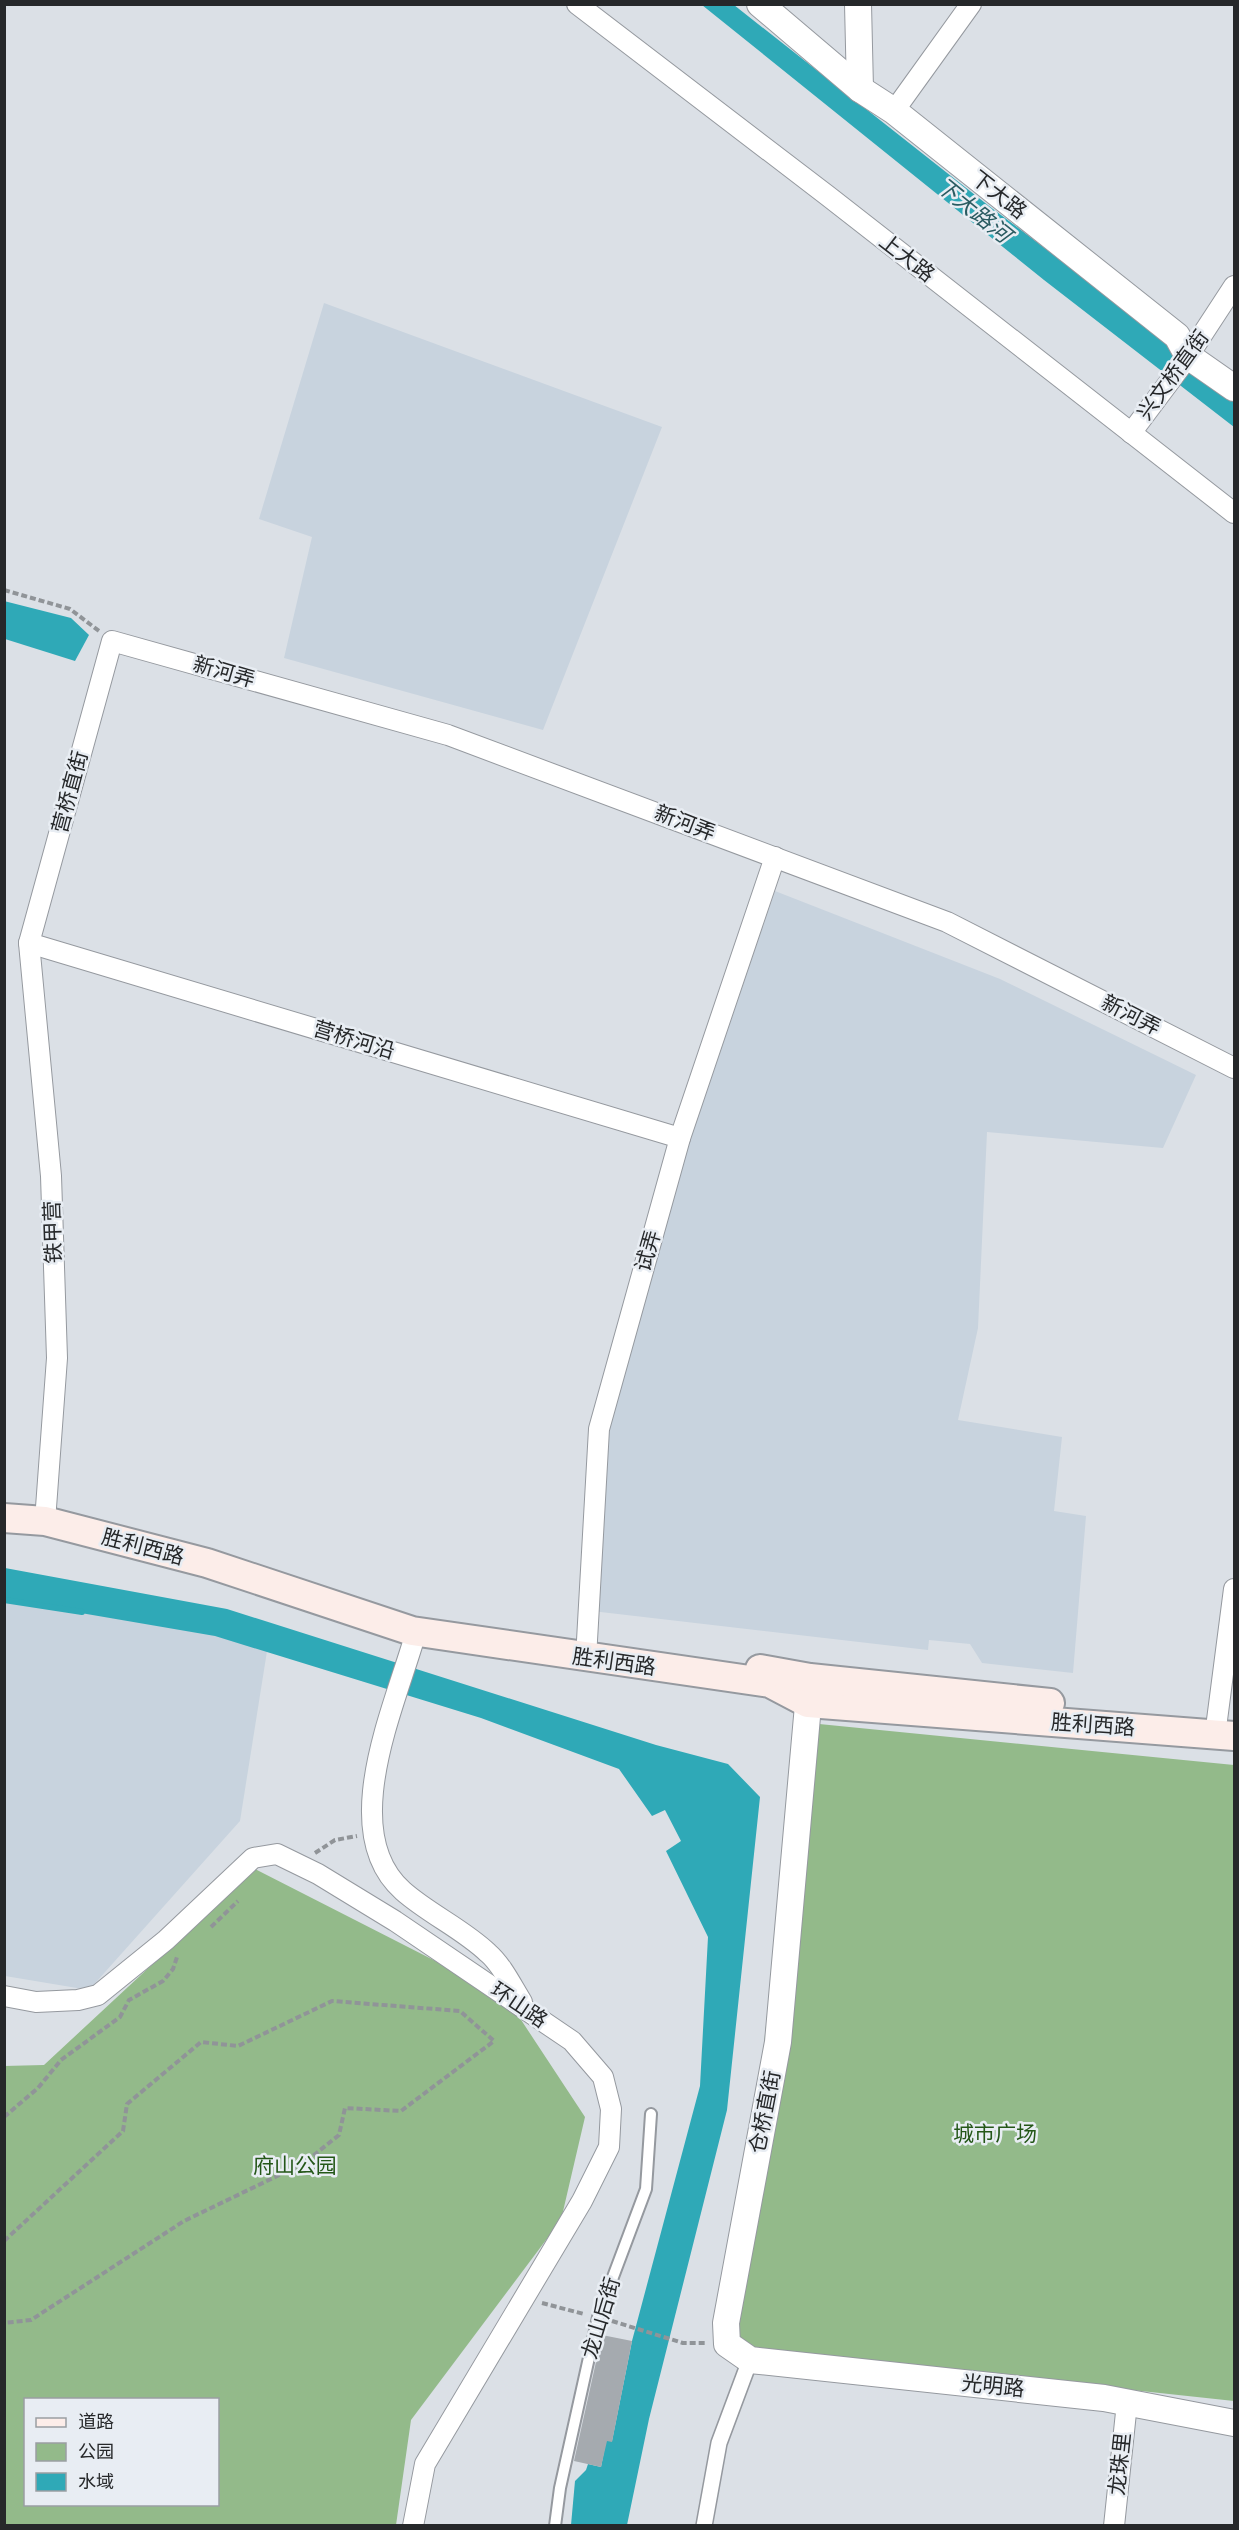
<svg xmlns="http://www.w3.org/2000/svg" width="1239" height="2530" viewBox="0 0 1239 2530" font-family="'Asap Condensed','Noto Sans SC',sans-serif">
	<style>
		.built { fill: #c8d3de }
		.green { fill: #93ba8a; fill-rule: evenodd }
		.water { fill: #2fa9b7 }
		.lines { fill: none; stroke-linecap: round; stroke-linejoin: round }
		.stream { stroke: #2fa9b7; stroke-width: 6 }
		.building { fill: #a5aaaf }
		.service-casing { stroke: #95999f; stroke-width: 14 }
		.pedestrian-casing { stroke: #95999f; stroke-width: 18 }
		.minor-casing { stroke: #95999f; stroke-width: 22 }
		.tertiary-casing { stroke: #95999f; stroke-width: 28 }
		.secondary-casing { stroke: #95999f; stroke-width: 32 }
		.path { stroke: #909498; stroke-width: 4; stroke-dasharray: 6 3; stroke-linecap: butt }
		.service { stroke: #fff; stroke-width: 10 }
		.pedestrian { stroke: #fff; stroke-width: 15 }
		.minor { stroke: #fff; stroke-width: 20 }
		.tertiary { stroke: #fff; stroke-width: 26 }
		.secondary { stroke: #fcede9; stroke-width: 28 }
		.labels { text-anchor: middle; stroke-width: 5; stroke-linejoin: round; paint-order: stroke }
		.street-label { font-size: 21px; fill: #26282a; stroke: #e8edf3 }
		.park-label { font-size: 21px; fill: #245718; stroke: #e8edf3 }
		.water-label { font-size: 22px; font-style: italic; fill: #2a5b61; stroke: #e8edf3 }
	</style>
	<rect width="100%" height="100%" fill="#dbe0e6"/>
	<g class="built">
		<polygon points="324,303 662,427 543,730 284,658 312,537 259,519"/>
		<polygon points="775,891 1000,979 1196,1075 1163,1148 987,1132 978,1328 958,1420 1062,1437 1054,1511 1086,1516 1073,1673 982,1663 970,1644 929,1640 928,1650 592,1611 599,1429 689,1144"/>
		<polygon points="4,1584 268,1645 240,1821 89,1990 5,1976"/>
	</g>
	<g class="green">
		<polygon points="799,1722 1234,1765 1234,2401 731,2347"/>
		<path d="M 255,1869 L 506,1997 L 585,2117 L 561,2220 L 411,2420 L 396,2525 L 5,2525 L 4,2066 L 44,2065 ZM 26,2400 L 218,2400 L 218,2504 L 26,2504 Z"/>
	</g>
	<g class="water">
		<polygon points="702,5 734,5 989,206 1172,344 1234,396 1234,427 1044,280"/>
		<polygon points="4,601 71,618 89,635 75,661 5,639"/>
		<polygon points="5,1568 227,1609 656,1745 728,1764 760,1797 727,2110 649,2419 627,2525 571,2525 575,2481 586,2470 588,2464 601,2467 606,2441 612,2441 632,2341 700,2086 708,1937 666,1851 681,1841 665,1810 652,1816 619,1769 481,1718 215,1636 5,1600"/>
	</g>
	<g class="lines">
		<polyline class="stream" points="4,1600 82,1612"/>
	</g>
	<polygon class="building" points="602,2335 632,2341 612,2442 607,2441 601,2467 574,2461"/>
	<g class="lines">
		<g class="service-casing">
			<polyline id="service" points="555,2526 560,2488 598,2317 646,2189 651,2114"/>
		</g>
		<g class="pedestrian-casing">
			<polyline id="pedestrian" points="704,2526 719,2443 750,2360"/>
		</g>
		<g class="minor-casing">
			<g id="minor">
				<polyline points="577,4 828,196 1234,513"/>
				<polyline points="894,111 971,4"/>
				<polyline points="1131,433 1185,361 1234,286"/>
				<polyline points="29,943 680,1138"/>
				<polyline points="45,1521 57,1358 51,1176 29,943 112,641 448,735 947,922 1234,1068"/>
				<path d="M 416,1632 C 397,1702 335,1831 403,1891 C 429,1914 463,1929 488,1953 C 502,1965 512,1986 522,2002"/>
				<polyline points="586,1658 599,1429 680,1138 775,857"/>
				<polyline points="1217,1720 1234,1589"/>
				<polyline points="4,1996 36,2002 78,2000 98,1995 166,1940 253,1858 277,1854 318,1874 395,1921 572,2041 603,2077 611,2109 609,2147 582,2201 425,2464 413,2526"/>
				<polyline points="1114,2526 1127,2403"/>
			</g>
		</g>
		<g class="tertiary-casing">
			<g id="tertiary">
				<polyline points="760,4 860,89 894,111 1177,336 1188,356 1234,388"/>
				<polyline points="858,4 860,89"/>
				<polyline points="810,1683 778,2042 726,2323 727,2344 750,2360 1104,2398 1234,2423"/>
			</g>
		</g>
		<g class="secondary-casing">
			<g id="secondary">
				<polyline points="4,1518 45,1521 207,1563 412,1631 770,1683 808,1703 1234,1736"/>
				<polyline points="760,1669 810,1678 1050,1703"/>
			</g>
		</g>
		<g class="path">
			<polyline points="4,590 70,609 99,631"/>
			<polyline points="315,1853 335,1840 357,1836"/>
			<polyline points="211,1927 238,1901"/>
			<polyline points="4,2117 38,2088 61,2060 120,2017 129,2000 163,1981 173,1969 177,1957"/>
			<polyline points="4,2241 123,2131 127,2104 201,2042 238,2046 332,2001 460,2011 494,2041 401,2111 345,2108 339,2135 304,2163 184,2221 31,2320 4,2323"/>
			<polyline points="542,2303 584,2314"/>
			<polyline points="612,2321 683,2343 706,2343"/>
		</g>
		<use href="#service" class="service"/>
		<use href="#pedestrian" class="pedestrian"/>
		<use href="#minor" class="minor"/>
		<use href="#tertiary" class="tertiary"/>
		<use href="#secondary" class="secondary"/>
	</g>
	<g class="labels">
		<g class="street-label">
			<text transform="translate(999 195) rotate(38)" y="7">下大路</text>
			<text transform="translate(907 258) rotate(38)" y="7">上大路</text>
			<text transform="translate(1173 375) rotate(-54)" y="7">兴文桥直街</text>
			<text transform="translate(224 672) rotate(16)" y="7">新河弄</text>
			<text transform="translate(70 792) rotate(-75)" y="7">营桥直街</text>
			<text transform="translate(685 823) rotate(21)" y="7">新河弄</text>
			<text transform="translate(1131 1015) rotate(27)" y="7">新河弄</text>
			<text transform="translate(354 1040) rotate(17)" y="7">营桥河沿</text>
			<text transform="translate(53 1232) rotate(-92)" y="7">铁甲营</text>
			<text transform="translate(648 1251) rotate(-74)" y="7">试弄</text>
			<text transform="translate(143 1547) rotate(15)" y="7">胜利西路</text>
			<text transform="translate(614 1662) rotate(8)" y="7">胜利西路</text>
			<text transform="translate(1093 1725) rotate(4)" y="7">胜利西路</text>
			<text transform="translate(519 2005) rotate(34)" y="7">环山路</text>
			<text transform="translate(765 2112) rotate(-79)" y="7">仓桥直街</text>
			<text transform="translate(601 2318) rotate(-73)" y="7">龙山后街</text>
			<text transform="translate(993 2386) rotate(6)" y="7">光明路</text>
			<text transform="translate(1120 2464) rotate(-84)" y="7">龙珠里</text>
		</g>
		<g class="park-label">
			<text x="995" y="2141">城市广场</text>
			<text x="295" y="2173">府山公园</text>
		</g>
		<g class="water-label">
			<text transform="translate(974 210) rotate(39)" y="8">下大路河</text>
		</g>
	</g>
	<rect width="1239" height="2530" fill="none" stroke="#26282a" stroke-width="12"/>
	<rect x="24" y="2398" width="195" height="108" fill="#e8edf3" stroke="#9a9ea3" stroke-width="1.5"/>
	<rect x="36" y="2418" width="30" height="9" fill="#fcede9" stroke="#9a9ea3" stroke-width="1.5"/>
	<text x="78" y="2428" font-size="18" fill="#26282a">道路</text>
	<rect x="36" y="2443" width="30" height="18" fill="#93ba8a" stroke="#9a9ea3" stroke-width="1.5"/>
	<text x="78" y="2458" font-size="18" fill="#26282a">公园</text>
	<rect x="36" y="2473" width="30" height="18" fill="#2fa9b7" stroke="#9a9ea3" stroke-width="1.5"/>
	<text x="78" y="2488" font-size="18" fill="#26282a">水域</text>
</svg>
